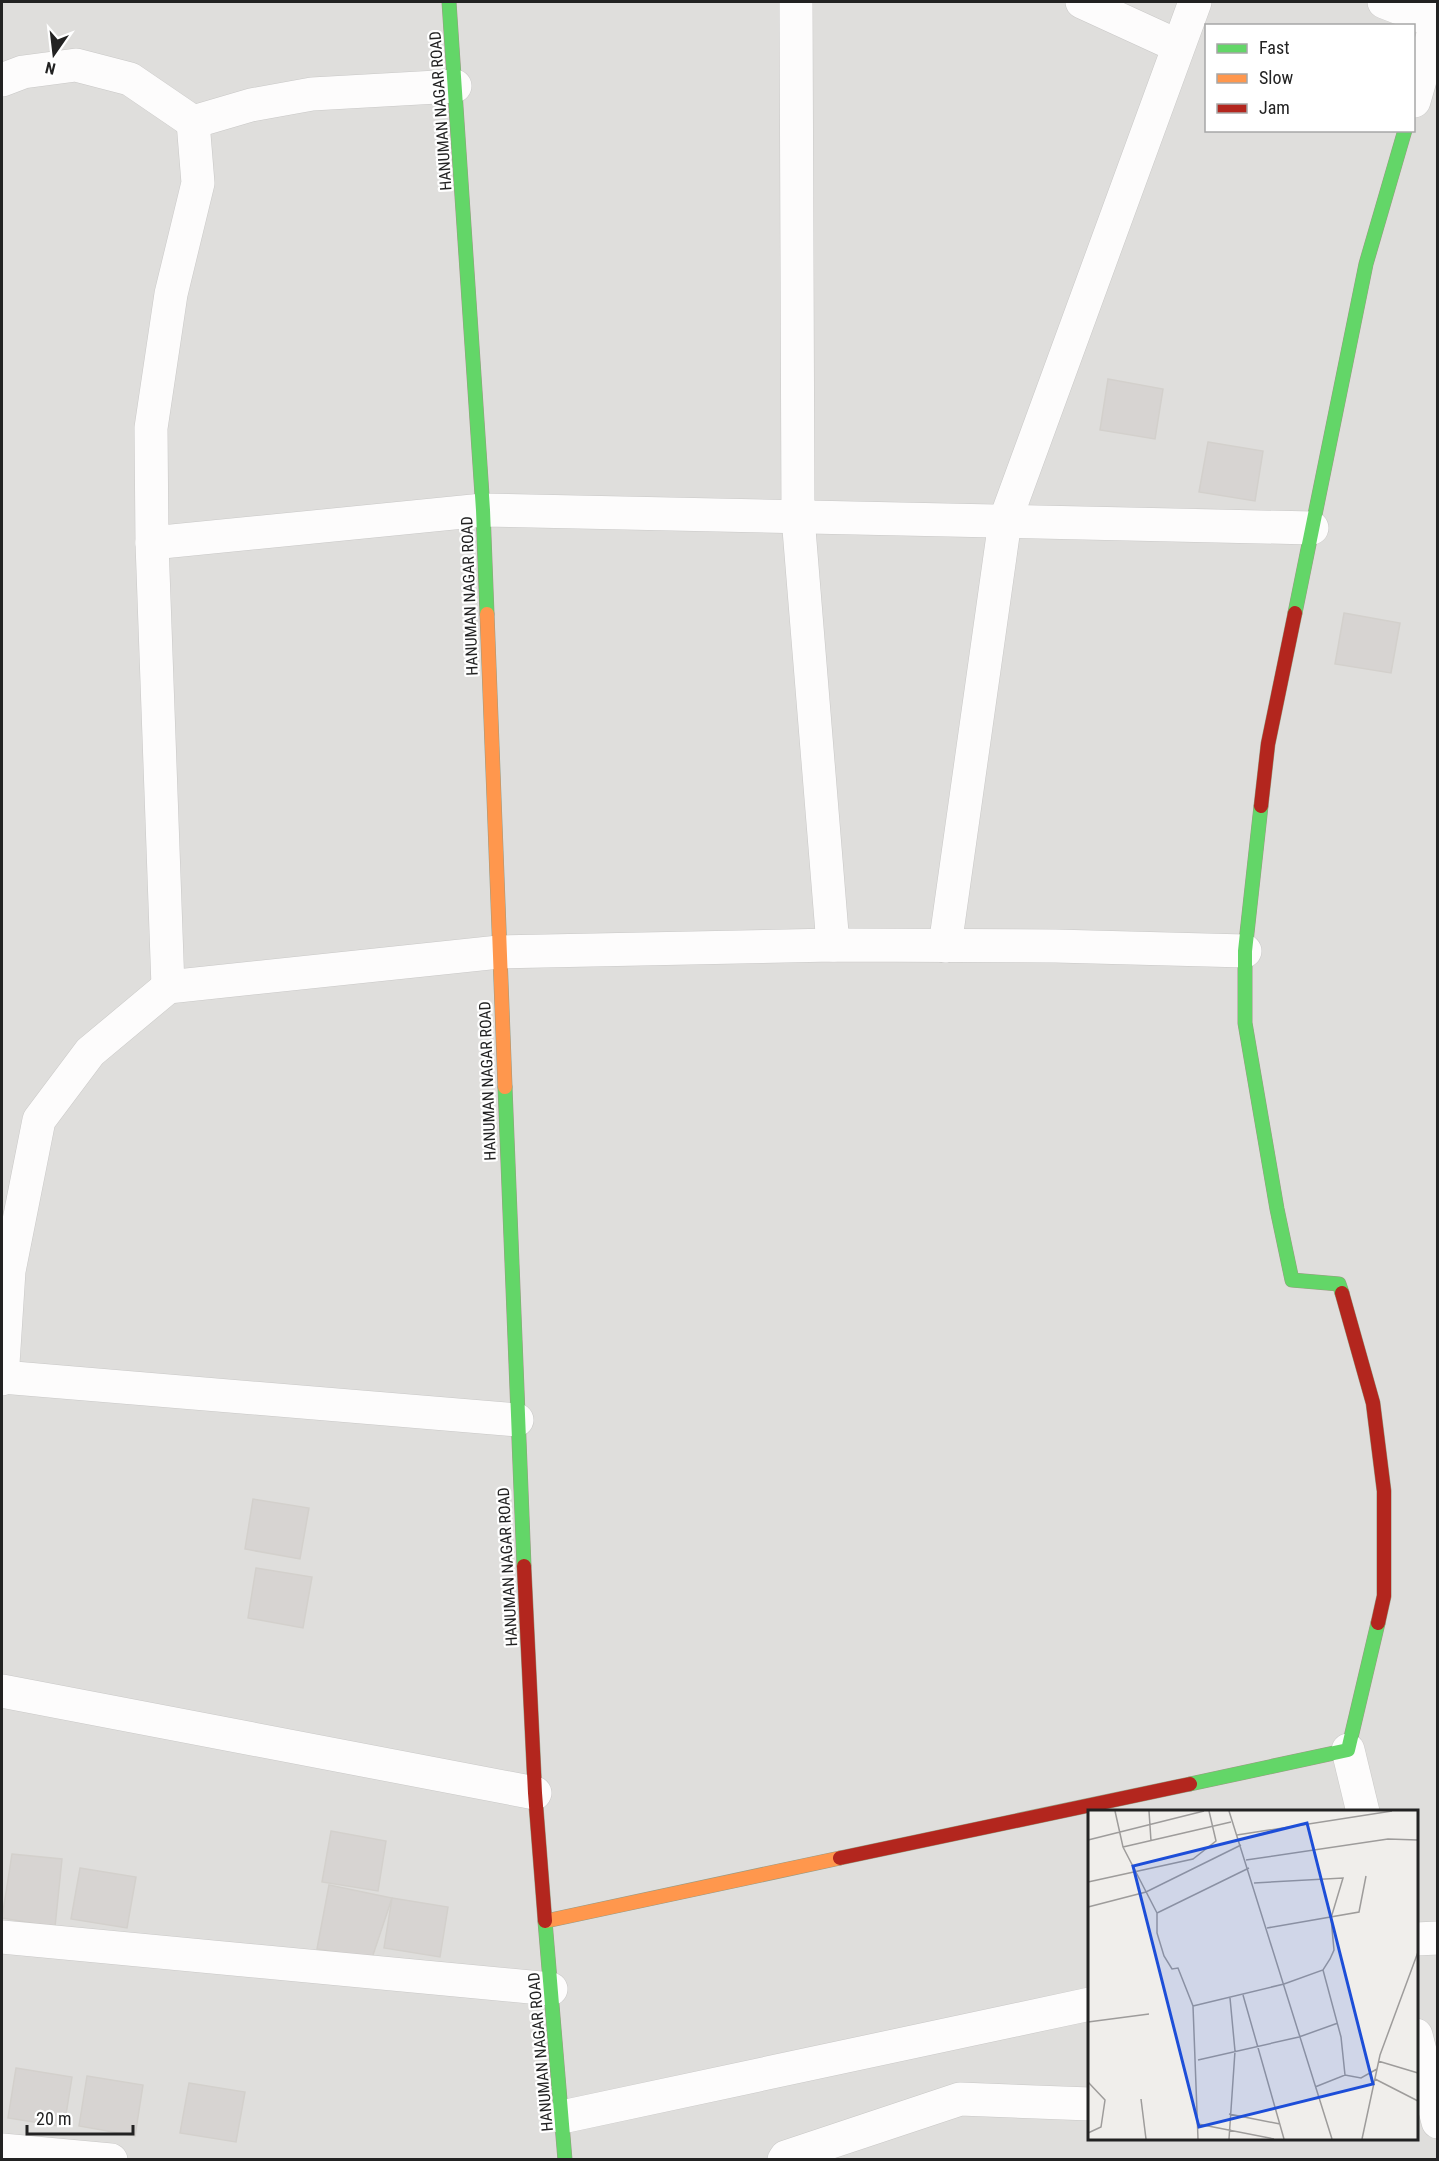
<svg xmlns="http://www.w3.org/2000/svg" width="1439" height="2161" viewBox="0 0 1439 2161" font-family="'Roboto Condensed',sans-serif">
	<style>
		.residential { fill: #dfdedc; fill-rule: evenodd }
		.building { fill: #d7d4d2; stroke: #d3d0cc; stroke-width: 1.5 }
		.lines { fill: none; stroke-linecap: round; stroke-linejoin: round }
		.street-casing { stroke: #c9c8c7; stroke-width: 34 }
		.fast-casing { stroke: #999a82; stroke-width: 15 }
		.slow-casing { stroke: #999a82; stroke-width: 15 }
		.jam-casing { stroke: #999a82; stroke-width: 15 }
		.street { stroke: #fdfcfc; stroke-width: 33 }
		.fast { stroke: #63d668; stroke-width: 14 }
		.slow { stroke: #ff974d; stroke-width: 14 }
		.jam { stroke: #b3261e; stroke-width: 14 }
		.labels { text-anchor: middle; stroke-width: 4.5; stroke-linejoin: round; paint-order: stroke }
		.street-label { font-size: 16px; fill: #222; stroke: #fff }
		.inset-road { fill: none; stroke: #9e9c9b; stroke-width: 1.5 }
		.view { fill: #1d4ed8; fill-opacity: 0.15; stroke: #1d4ed8; stroke-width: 3 }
		.inset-edge { fill: none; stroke: #222; stroke-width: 3 }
	</style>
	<rect width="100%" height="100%" fill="#f0eeeb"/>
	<path class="residential" d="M 2,2 L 1437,2 L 1437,2159 L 2,2160 ZM 1206,26 L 1414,26 L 1414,130 L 1206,130 ZM 1090,1812 L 1416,1812 L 1416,2138 L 1090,2138 Z"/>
	<g class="building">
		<polygon points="1108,379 1163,389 1155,439 1100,430"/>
		<polygon points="1208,442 1263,451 1255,501 1199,492"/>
		<polygon points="1344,613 1400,623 1391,673 1335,664"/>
		<polygon points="253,1499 309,1508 300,1559 245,1549"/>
		<polygon points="256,1568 312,1577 303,1628 248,1618"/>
		<polygon points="331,1831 386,1841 378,1891 322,1882"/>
		<polygon points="12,1854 62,1859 55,1927 2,1918"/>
		<polygon points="80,1868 136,1877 127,1928 71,1919"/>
		<polygon points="329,1885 392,1898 372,1958 317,1949"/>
		<polygon points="392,1898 448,1907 440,1957 384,1948"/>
		<polygon points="16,2068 72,2077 64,2127 8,2118"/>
		<polygon points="87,2076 143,2085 135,2136 79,2126"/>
		<polygon points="189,2083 245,2092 236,2142 180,2133"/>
	</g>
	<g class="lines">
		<g class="street-casing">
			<g id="street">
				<polyline points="796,2 798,517 833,945"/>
				<polyline points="1082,2 1178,46"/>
				<polyline points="1384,2 1436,22"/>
				<polyline points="2,80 23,72 76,65 130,79 193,122 251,105 312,94 455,86"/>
				<polyline points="1414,101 1438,17"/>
				<polyline points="152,543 483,510 1312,528"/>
				<polyline points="945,946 1005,521 1195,2"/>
				<polyline points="168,987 152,543 151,428 171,294 198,183 193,122"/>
				<polyline points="2,1377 517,1420"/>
				<polyline points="2,1379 9,1271 39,1120 90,1052 168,987 499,952 833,945 1055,946 1245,951"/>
				<polyline points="2,1691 535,1793"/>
				<polyline points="1348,1750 1363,1812"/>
				<polyline points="2,1937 551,1989"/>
				<polyline points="1416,1939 1438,1938"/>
				<polyline points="1416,2035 1438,2122"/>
				<polyline points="562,2117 1090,2004"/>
				<polyline points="2,2150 111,2160"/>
				<polyline points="784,2160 786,2157 960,2099 1090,2104"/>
			</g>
		</g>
		<g class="fast-casing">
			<g id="fast">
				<polyline points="449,2 483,510 487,614"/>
				<polyline points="1295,613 1366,264 1405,130"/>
				<polyline points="1261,806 1245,951 1245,1023 1277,1209 1292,1280 1339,1284 1342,1293"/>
				<polyline points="505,1087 524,1566"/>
				<polyline points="1190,1784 1348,1750 1378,1623"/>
				<polyline points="545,1921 565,2160"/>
			</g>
		</g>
		<g class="slow-casing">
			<g id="slow">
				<polyline points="487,614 505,1087"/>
				<polyline points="546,1921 840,1858"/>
			</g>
		</g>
		<g class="jam-casing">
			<g id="jam">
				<polyline points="1261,806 1268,744 1295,613"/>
				<polyline points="1342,1293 1373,1403 1384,1491 1384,1596 1378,1623"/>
				<polyline points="524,1566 535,1793 545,1921"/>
				<polyline points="840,1858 1190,1784"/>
			</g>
		</g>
		<use href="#street" class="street"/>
		<use href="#fast" class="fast"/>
		<use href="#slow" class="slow"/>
		<use href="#jam" class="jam"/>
	</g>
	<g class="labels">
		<g class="street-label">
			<text transform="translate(440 111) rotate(-94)" y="6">HANUMAN NAGAR ROAD</text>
			<text transform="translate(469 596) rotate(-92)" y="6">HANUMAN NAGAR ROAD</text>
			<text transform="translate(487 1081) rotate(-92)" y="6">HANUMAN NAGAR ROAD</text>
			<text transform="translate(507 1567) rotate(-93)" y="6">HANUMAN NAGAR ROAD</text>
			<text transform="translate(540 2052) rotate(-95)" y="6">HANUMAN NAGAR ROAD</text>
		</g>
	</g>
	<g transform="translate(1088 1810)">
		<rect width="330" height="330" fill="#f0eeeb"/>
		<path class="inset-road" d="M 27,1 L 35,37 L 69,103M 61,1 L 63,31M 141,1 L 244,329M 149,25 L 304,1M 0,30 L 116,1M 35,37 L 143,12M 158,50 L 300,29 L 330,30M 0,72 L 105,49 L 128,31 L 121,1M 0,97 L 58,82 L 153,35M 179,118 L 271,102 L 278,66M 235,160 L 253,227 L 257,265M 155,185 L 196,329M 105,196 L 196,174 L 235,160 L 242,149 L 246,140 L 243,108 L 255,68 L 166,73M 0,212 L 61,204M 110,250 L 211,227 L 250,213M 290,251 L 330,263M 287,269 L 330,291M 0,272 L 17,290 L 13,317 L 0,323M 227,277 L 257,265 L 273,268 L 289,259M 53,289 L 58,329M 141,304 L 192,314M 110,314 L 186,329M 110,329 L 105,196 L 90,158 L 84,159 L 76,146 L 69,123 L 69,103 L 161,58M 141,329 L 147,241 L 142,188M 274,329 L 292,245 L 330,142"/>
		<path class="view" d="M 219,13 L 285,274 L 111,317 L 45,56 Z"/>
		<rect width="330" height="330" class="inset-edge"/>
	</g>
	<rect width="1439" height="2161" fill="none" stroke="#222222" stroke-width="6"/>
	<rect x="1205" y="24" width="210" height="108" fill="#ffffff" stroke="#a7a7a7" stroke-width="1.5"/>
	<rect x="1217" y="44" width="30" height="9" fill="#63d668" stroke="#a7a7a7" stroke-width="1.5"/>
	<text x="1259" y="54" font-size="18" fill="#222222">Fast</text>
	<rect x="1217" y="74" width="30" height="9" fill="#ff974d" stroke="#a7a7a7" stroke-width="1.5"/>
	<text x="1259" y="84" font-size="18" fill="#222222">Slow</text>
	<rect x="1217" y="104" width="30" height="9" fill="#b3261e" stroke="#a7a7a7" stroke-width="1.5"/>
	<text x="1259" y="114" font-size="18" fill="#222222">Jam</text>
	<g transform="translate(54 54) rotate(194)" stroke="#ffffff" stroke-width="4.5" paint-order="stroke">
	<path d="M0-4.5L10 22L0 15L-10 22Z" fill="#222222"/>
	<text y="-9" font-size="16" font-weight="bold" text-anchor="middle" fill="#222222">N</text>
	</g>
	<path d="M27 2125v9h106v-9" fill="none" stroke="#222222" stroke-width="3"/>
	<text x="36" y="2125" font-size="18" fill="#222222" stroke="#ffffff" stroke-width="4.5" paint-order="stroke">20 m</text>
</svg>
